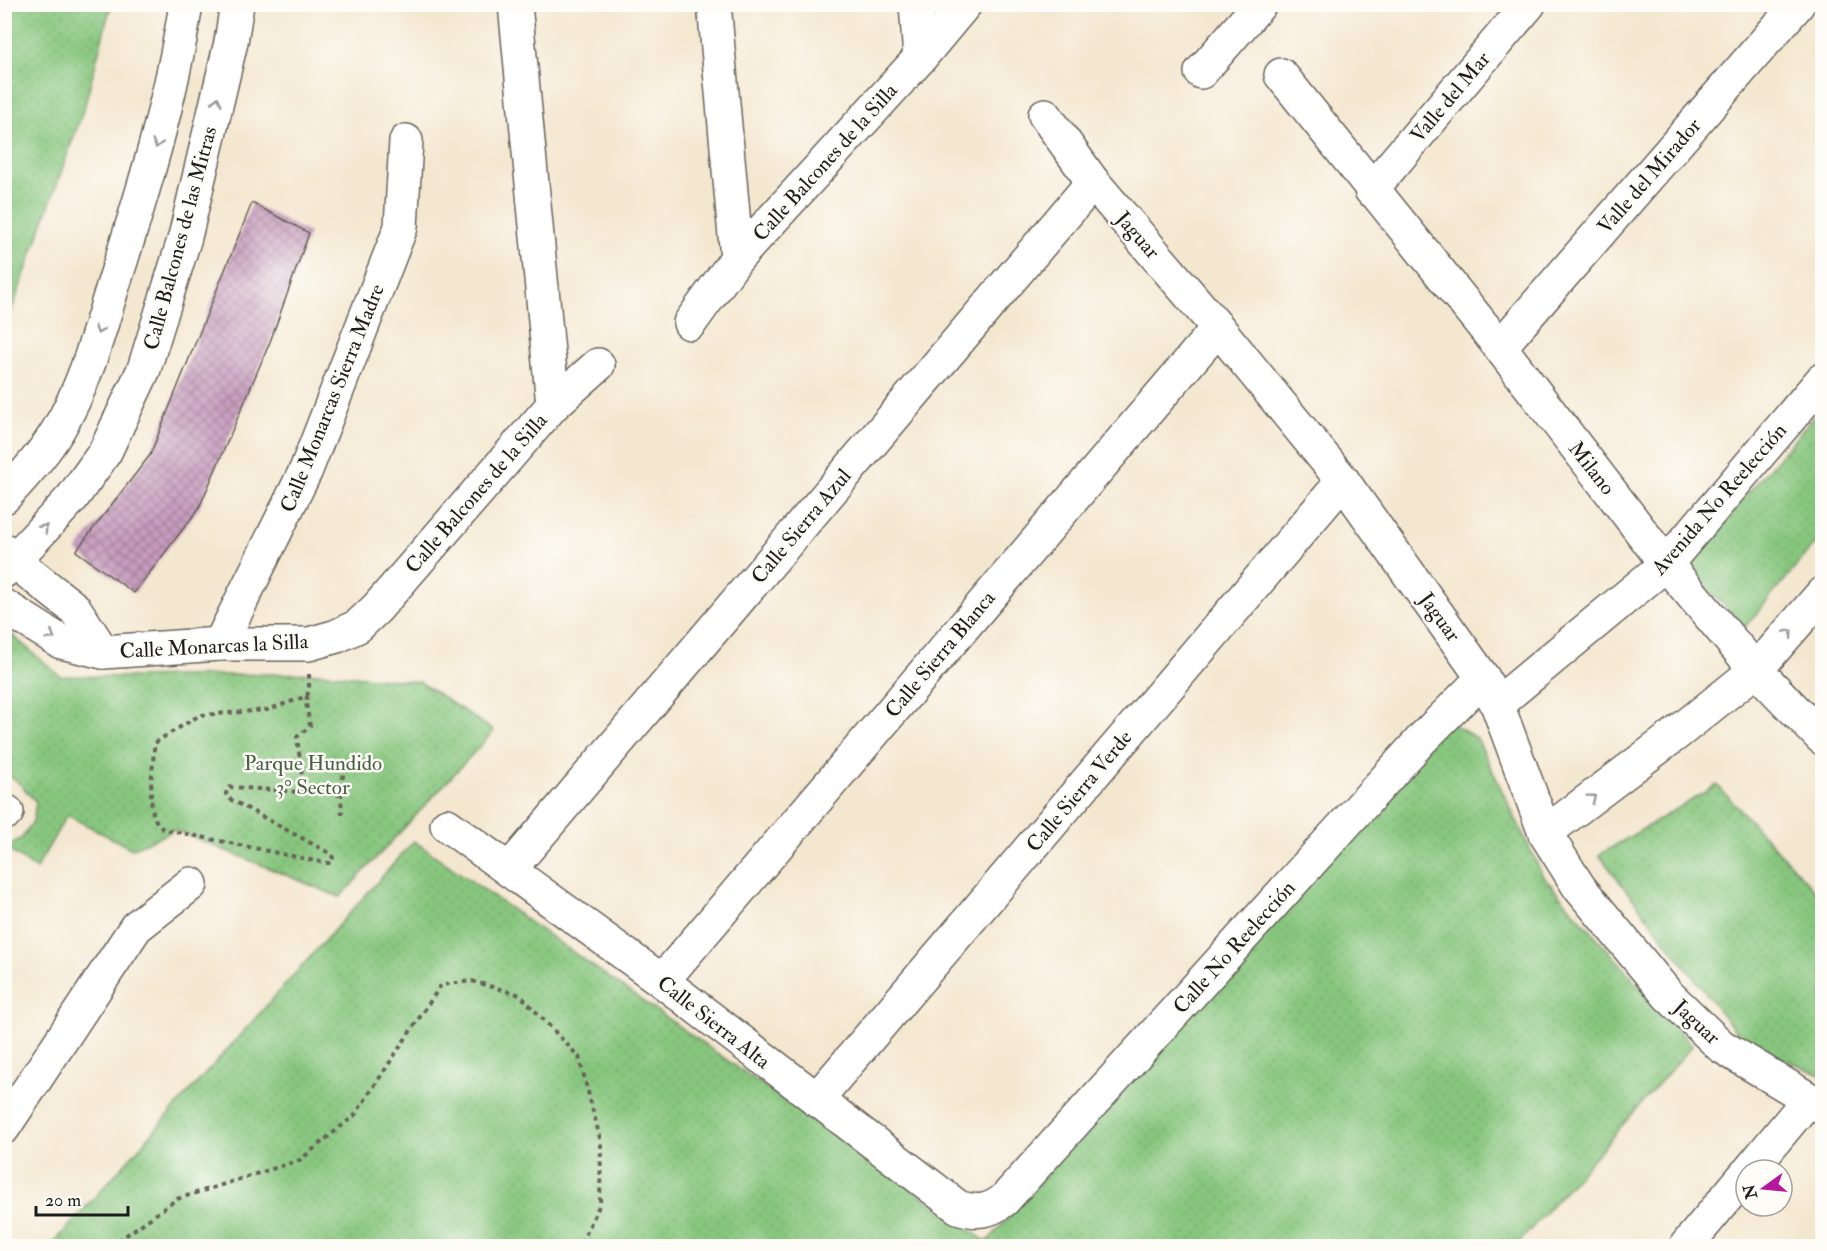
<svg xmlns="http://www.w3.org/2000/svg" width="1827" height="1251" viewBox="0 0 1827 1251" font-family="'IM FELL Double Pica',serif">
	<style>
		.green { fill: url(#green-dots); stroke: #52714d; stroke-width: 1.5 }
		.building { fill: url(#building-cross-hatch) }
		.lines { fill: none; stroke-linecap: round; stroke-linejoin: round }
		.minor-casing { stroke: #68635b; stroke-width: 36 }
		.path { stroke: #68635b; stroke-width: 4; stroke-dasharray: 4.5 4.5; stroke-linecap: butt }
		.minor { stroke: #fff; stroke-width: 33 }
		.oneway { stroke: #999 }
		.labels { text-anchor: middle; stroke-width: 5; stroke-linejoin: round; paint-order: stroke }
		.street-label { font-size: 21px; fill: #1c1c1c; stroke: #fdfcf7 }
		.park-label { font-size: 21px; fill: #476043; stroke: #fdfcf7 }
	</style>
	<defs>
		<pattern id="green-dots" width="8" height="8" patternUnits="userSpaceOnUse" patternTransform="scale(1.5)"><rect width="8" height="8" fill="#87c67e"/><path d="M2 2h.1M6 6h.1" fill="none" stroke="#74aa6c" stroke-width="1.8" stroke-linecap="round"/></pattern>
		<pattern id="building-cross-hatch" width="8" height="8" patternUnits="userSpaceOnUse" patternTransform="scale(1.5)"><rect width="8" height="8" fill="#c79bbe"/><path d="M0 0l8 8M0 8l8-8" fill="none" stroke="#a17e9a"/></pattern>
	</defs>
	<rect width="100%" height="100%" fill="#fdfcf7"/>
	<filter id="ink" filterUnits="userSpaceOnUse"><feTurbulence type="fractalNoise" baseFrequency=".0167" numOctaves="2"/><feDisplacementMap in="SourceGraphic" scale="12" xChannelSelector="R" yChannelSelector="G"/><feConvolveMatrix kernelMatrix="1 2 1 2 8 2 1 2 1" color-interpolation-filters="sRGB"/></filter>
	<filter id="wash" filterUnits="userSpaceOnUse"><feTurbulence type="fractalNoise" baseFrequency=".008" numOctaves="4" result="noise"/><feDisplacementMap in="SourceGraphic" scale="24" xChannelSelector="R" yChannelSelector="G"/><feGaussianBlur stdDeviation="1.35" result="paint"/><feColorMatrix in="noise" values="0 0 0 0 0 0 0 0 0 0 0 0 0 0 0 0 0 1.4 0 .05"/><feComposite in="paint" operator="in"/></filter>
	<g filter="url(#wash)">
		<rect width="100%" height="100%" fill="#f4e7d0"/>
		<g class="green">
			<polygon points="5,4 111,5 84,108 5,329"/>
			<polygon points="1822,407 1822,536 1745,627 1686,566"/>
			<polygon points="5,629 60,676 136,677 319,673 420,682 494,731 340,897 175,830 132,849 67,815 36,869 5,847 22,838 33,821 36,802 16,780 5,775"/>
			<polygon points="1445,720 1477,738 1543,876 1692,1046 1516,1246 51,1246 414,841 987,1242"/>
			<polygon points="1717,785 1822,898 1822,1076 1742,1040 1599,855"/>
		</g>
		<g id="blocks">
			<polygon class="building" points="252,203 309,233 270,342 199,508 134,593 76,551 150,455"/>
		</g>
	</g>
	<g filter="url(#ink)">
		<use href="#blocks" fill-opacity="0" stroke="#68635b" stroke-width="1.5"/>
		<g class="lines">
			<g class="minor-casing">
				<g id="minor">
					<polyline points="515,4 553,405"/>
					<polyline points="714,4 737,258"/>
					<polyline points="916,4 920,58"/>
					<polyline points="1201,72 1260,4"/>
					<polyline points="1281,75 1500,347 1666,564 1756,670 1822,738"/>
					<polyline points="1045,115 1093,182 1218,328 1343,481 1483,678 1497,704 1545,833 1579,887 1668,995 1721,1046 1822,1107"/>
					<polyline points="1371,190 1529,4"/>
					<polyline points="690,323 737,258 920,58 965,4"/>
					<polyline points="1500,347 1798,4"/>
					<path d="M 4,497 C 24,476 43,455 58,430 C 85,385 98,335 113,286 C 143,193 171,101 186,4"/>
					<polyline points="4,550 14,561 75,609 103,652"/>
					<polyline points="4,571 72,498 105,452 144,369 185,237 231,42 237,4"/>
					<polyline points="4,606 61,642 103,652 220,644 309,644 337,636 358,626 377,608 553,405 598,365"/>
					<polyline points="220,644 306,470 401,227 406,141"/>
					<polyline points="1497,704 1666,564 1822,380"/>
					<polyline points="4,813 7,812"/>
					<path d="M 447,825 L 662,981 L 958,1207 C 976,1213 989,1212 1004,1200 L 1423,738 L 1483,678"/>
					<polyline points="1545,833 1676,734 1756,670 1822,594"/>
					<polyline points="509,870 1093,182"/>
					<polyline points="662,981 1218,328"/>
					<polyline points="816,1100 1343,481"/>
					<polyline points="4,1127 136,927 191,884"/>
					<polyline points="1750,1170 1808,1100"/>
					<polyline points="1686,1246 1746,1174"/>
				</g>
			</g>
			<g class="path">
				<path d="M 309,674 L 309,690 L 307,696 L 267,710 L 202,715 L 195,718 L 159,740 L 154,744 L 154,750 C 153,771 144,816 163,829 L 325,863 L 331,863 L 333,858 L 331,854 L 228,798 L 226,794 L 227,789 L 231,787 L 341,795"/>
				<polyline points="304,792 297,737 310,726 306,703 307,696"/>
				<polyline points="342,815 341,795 343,774"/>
				<polyline points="111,1246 177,1199 300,1160 355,1115 441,985 472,981 520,995 579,1057 601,1142 600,1204 580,1246"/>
			</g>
			<use href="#minor" class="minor"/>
		</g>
		<defs><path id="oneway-chevron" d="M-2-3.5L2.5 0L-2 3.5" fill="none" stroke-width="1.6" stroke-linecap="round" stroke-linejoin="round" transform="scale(1.5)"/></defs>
		<g class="oneway">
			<use href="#oneway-chevron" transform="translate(217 101) rotate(-77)"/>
			<use href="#oneway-chevron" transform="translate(157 144) rotate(105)"/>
			<use href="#oneway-chevron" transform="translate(99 330) rotate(108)"/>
			<use href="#oneway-chevron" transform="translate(44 528) rotate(-48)"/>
			<use href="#oneway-chevron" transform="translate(1789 633) rotate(-49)"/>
			<use href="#oneway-chevron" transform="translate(51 636) rotate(32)"/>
			<use href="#oneway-chevron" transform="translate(1592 798) rotate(-37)"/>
		</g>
	</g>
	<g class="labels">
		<g class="street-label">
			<text transform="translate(1450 97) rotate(-50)" y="7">Valle del Mar</text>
			<text transform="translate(825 162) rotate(-48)" y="7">Calle Balcones de la Silla</text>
			<text transform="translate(1649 176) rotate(-49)" y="7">Valle del Mirador</text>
			<text transform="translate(1138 235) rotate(49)" y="7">Jaguar</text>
			<text transform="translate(180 238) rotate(-75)" y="7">Calle Balcones de las Mitras</text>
			<text transform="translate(332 398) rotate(-68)" y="7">Calle Monarcas Sierra Madre</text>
			<text transform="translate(1592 468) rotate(52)" y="7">Milano</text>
			<text transform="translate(476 493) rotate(-49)" y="7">Calle Balcones de la Silla</text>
			<text transform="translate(1719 499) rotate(-49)" y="7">Avenida No Reelección</text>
			<text transform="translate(801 526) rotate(-50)" y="7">Calle Sierra Azul</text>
			<text transform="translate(1440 617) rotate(54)" y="7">Jaguar</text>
			<text transform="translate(214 646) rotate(-3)" y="7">Calle Monarcas la Silla</text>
			<text transform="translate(940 654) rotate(-50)" y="7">Calle Sierra Blanca</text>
			<text transform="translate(1079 791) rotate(-50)" y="7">Calle Sierra Verde</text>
			<text transform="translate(1234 947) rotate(-48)" y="7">Calle No Reelección</text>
			<text transform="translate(714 1022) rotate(38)" y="7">Calle Sierra Alta</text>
			<text transform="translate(1697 1022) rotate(43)" y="7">Jaguar</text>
		</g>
		<g class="park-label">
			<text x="313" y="770">Parque Hundido<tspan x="313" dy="24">3° Sector</tspan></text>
		</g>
	</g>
	<rect width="1827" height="1251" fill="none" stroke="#fdfcf7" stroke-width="24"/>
	<g transform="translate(1764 1188) rotate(255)"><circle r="28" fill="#fdfcf7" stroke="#a3a29f" stroke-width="1.5"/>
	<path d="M0-4.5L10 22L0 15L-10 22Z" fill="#b5179e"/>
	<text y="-9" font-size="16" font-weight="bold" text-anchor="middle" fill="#1c1c1c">N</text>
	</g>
	<path d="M36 1206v9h92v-9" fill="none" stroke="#1c1c1c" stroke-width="3"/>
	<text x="45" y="1206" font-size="18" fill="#1c1c1c" stroke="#fdfcf7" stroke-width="4.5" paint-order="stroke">20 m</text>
</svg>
